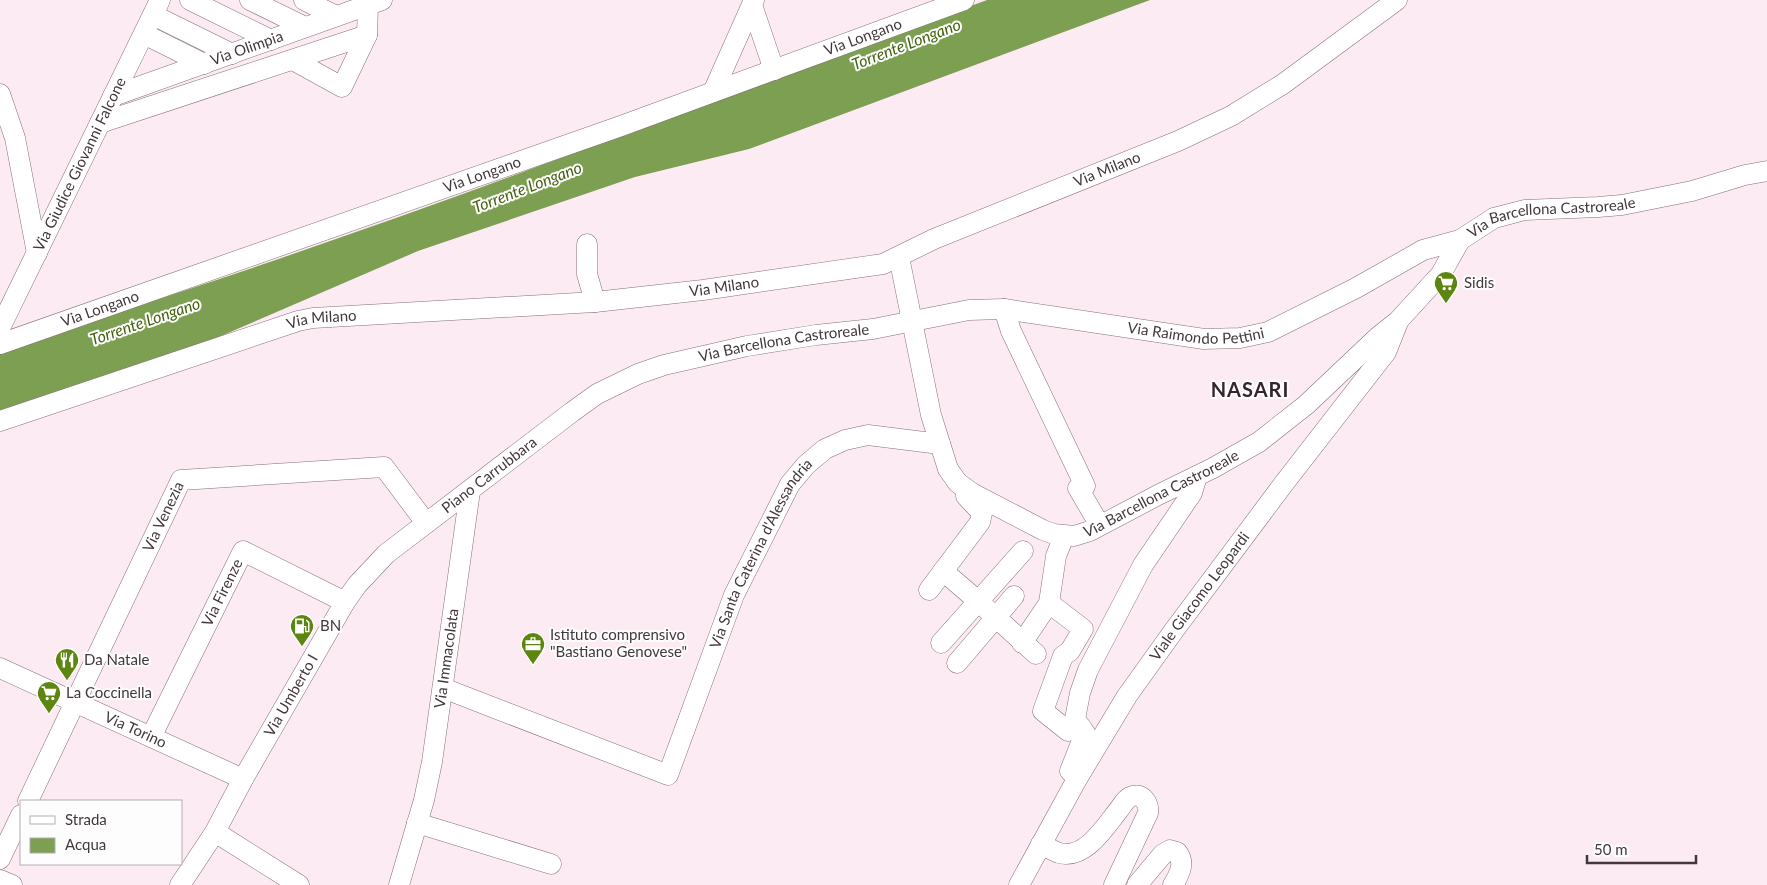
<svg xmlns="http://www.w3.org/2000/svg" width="1767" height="885" viewBox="0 0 1767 885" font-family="Lato,sans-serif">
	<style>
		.water { fill: #7d9f52 }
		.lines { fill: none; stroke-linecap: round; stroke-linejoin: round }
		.minor-casing { stroke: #876e7a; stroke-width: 21 }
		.minor { stroke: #fff; stroke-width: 20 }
		.labels { text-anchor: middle; stroke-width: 4; stroke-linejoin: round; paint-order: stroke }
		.street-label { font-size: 15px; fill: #42373c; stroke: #fdfdfd }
		.poi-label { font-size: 15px; fill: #42373c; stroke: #fdfdfd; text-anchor: start }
		.water-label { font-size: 16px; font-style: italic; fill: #42610c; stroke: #fdfdfd }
		.district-label { font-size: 20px; font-weight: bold; letter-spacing: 1px; fill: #37232d; stroke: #fdfdfd }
	</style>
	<rect width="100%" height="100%" fill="#fcebf3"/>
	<path class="water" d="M 987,0 L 1150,0 L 749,149 L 635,177 L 418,251 L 214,339 L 0,411 L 0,346 L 5,343 C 60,327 117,313 171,295 C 446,205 716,99 987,0 Z"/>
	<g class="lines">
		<g class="minor-casing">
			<g id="minor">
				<polyline points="190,0 271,40"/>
				<polyline points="250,0 305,27"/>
				<polyline points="304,0 336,16"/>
				<polyline points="752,5 774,70"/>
				<polyline points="153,15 232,54"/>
				<polyline points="144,34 204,64"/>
				<polyline points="293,60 342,87 367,35 368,5"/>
				<polyline points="713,92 754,0"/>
				<polyline points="0,94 15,138 37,253"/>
				<path id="s1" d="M 113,96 L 382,0"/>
				<polyline points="100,123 367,35"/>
				<polyline points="587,244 587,274 595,302"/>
				<path id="s2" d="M 899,257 L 931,415 L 948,469 L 958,483 L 972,493 L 1043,530 L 1054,534 L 1074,536 L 1090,531 L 1158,495 L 1213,468 L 1259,442 L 1306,405 L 1379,336 L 1398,321 L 1441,274 L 1460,240 L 1494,218 L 1525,210 L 1598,207 L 1622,205 L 1692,191 L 1745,175 L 1767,171"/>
				<polyline points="1004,309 1011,331 1085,486 1078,488 1095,517"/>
				<path id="s3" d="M 0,328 L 160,0"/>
				<path id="s4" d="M 0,344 L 621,126 L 964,0"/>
				<path id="s5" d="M 0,421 L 298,321 L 313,318 L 595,302 L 703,290 L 883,264 L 934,239 L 1178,141 L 1231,116 L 1283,84 L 1397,0"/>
				<polyline points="943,571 978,601 1036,654"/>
				<polyline points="929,590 980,522 982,513 966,496 966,493"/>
				<polyline points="1049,603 1083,629 1070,651 1063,656 1043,711 1068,731 1081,727"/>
				<polyline points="941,643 1023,551"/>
				<polyline points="1022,643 1049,603 1056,556 1064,536"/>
				<polyline points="957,663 1014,596"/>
				<path id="s6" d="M 0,668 L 243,779"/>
				<path id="s7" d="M 443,688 L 668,775 L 734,595 L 790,484 L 806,465 L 825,449 L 845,440 L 868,435 L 940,444"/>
				<path id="s8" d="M 151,737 L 243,551 L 345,602"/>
				<polyline points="1072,773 1070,771 1085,733 1075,719 1080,693 1088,670 1143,565 1192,493 1197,476"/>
				<path id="s9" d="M 28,801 L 181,480 L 384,467 L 426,523"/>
				<polyline points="417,823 551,864"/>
				<polyline points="215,832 299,885"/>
				<path d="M 1041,844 C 1047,847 1053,851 1059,853 C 1084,860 1104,829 1117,812 C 1121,808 1124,800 1130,797 C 1141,791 1150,803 1148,813 L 1114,885"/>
				<polyline points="0,859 21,815"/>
				<polyline points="0,880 12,885"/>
				<path id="s10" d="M 180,885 L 215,832 L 243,779 L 345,602 L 357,585 L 386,554 L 572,412 L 597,394 L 638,374 L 664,365 L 747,346 L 816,335 L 873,329 L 969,310 L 1004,309 L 1204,339 L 1240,338 L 1268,332 L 1356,288 L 1423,250 L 1460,240"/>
				<path id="s11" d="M 399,885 L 424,800 L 432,762 L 470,491"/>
				<path id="s12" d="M 1019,885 L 1077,779 L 1127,696 L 1175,629 L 1285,482 L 1386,352 L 1398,322"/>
				<path d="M 1137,885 L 1163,854 L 1170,850 L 1177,852 C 1186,863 1179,875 1173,885"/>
			</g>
		</g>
		<use href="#minor" class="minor"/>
	</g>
	<defs>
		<g id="supermarket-pin" transform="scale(1.25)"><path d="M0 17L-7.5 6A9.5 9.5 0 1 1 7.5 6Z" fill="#5c8611" stroke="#fdfdfd"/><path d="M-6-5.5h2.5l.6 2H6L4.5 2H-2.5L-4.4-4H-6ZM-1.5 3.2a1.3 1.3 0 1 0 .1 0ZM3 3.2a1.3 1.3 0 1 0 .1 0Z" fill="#fff"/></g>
		<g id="fuel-pin" transform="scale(1.25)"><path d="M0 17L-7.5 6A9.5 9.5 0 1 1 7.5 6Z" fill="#5c8611" stroke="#fdfdfd"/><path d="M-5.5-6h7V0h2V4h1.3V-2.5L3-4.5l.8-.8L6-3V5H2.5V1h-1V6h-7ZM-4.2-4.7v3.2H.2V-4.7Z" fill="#fff"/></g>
		<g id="office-pin" transform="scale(1.25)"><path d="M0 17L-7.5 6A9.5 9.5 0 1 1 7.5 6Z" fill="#5c8611" stroke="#fdfdfd"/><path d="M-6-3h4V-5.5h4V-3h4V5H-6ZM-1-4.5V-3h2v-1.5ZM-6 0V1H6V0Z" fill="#fff"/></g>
		<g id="restaurant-pin" transform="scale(1.25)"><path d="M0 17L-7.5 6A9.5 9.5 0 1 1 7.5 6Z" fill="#5c8611" stroke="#fdfdfd"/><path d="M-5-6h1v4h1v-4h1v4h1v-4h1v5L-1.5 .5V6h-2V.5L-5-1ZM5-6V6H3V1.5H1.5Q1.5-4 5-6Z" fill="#fff"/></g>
	</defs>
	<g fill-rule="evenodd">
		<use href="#supermarket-pin" x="1446" y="283"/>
		<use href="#fuel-pin" x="302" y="626"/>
		<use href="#office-pin" x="533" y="644"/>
		<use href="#restaurant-pin" x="67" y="660"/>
		<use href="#supermarket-pin" x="49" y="693"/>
	</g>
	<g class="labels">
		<g class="street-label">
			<text dy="5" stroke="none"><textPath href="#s4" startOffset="916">Via Longano</textPath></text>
			<text dy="5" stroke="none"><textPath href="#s1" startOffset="142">Via Olimpia</textPath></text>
			<text dy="5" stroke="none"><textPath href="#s3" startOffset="182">Via Giudice Giovanni Falcone</textPath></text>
			<text dy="5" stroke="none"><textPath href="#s5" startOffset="1146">Via Milano</textPath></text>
			<text dy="5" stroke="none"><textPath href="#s4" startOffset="511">Via Longano</textPath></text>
			<text dy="5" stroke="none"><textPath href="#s2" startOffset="956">Via Barcellona Castroreale</textPath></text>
			<text dy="5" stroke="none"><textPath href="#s5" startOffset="742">Via Milano</textPath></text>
			<text dy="5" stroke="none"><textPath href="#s4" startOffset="106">Via Longano</textPath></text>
			<text dy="5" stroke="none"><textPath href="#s5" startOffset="338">Via Milano</textPath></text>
			<text dy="5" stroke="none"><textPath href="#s10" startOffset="1268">Via Raimondo Pettini</textPath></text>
			<text dy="5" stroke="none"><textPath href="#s10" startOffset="851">Via Barcellona Castroreale</textPath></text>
			<text dy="5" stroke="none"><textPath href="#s10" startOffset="521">Piano Carrubbara</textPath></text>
			<text dy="5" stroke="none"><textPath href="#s2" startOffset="461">Via Barcellona Castroreale</textPath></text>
			<text dy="5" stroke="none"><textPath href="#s9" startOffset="315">Via Venezia</textPath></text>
			<text dy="5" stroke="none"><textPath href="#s7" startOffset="482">Via Santa Caterina d'Alessandria</textPath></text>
			<text dy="5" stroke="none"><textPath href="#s8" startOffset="161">Via Firenze</textPath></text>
			<text dy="5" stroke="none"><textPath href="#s12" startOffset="341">Viale Giacomo Leopardi</textPath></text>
			<text dy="5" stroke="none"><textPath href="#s11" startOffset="232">Via Immacolata</textPath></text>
			<text dy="5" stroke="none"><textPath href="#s10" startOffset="220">Via Umberto I</textPath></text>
			<text dy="5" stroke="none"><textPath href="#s6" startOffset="149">Via Torino</textPath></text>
		</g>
		<g class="poi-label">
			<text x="1464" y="288">Sidis</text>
			<text x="320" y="631">BN</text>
			<text x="550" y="640">Istituto comprensivo<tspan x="550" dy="17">"Bastiano Genovese"</tspan></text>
			<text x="84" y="665">Da Natale</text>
			<text x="66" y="698">La Coccinella</text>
		</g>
		<g class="water-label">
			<text transform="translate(906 44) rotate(-21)" y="6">Torrente Longano</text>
			<text transform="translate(527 187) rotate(-21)" y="6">Torrente Longano</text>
			<text transform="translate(145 321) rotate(-19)" y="6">Torrente Longano</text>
		</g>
		<g class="district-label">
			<text x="1250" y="397">NASARI</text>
		</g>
	</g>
	<rect x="20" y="800" width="162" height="65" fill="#fdfdfd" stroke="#b2aeb0"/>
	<rect x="30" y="816" width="25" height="8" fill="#ffffff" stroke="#b2aeb0"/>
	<text x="65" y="825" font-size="15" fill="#42373c">Strada</text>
	<rect x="30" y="838" width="25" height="15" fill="#7d9f52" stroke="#b2aeb0"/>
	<text x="65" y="850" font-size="15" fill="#42373c">Acqua</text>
	<path d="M1587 855v8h109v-8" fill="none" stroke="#42373c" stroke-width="2.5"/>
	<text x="1594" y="855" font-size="15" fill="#42373c" stroke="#fdfdfd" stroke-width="4" paint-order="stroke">50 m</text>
</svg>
